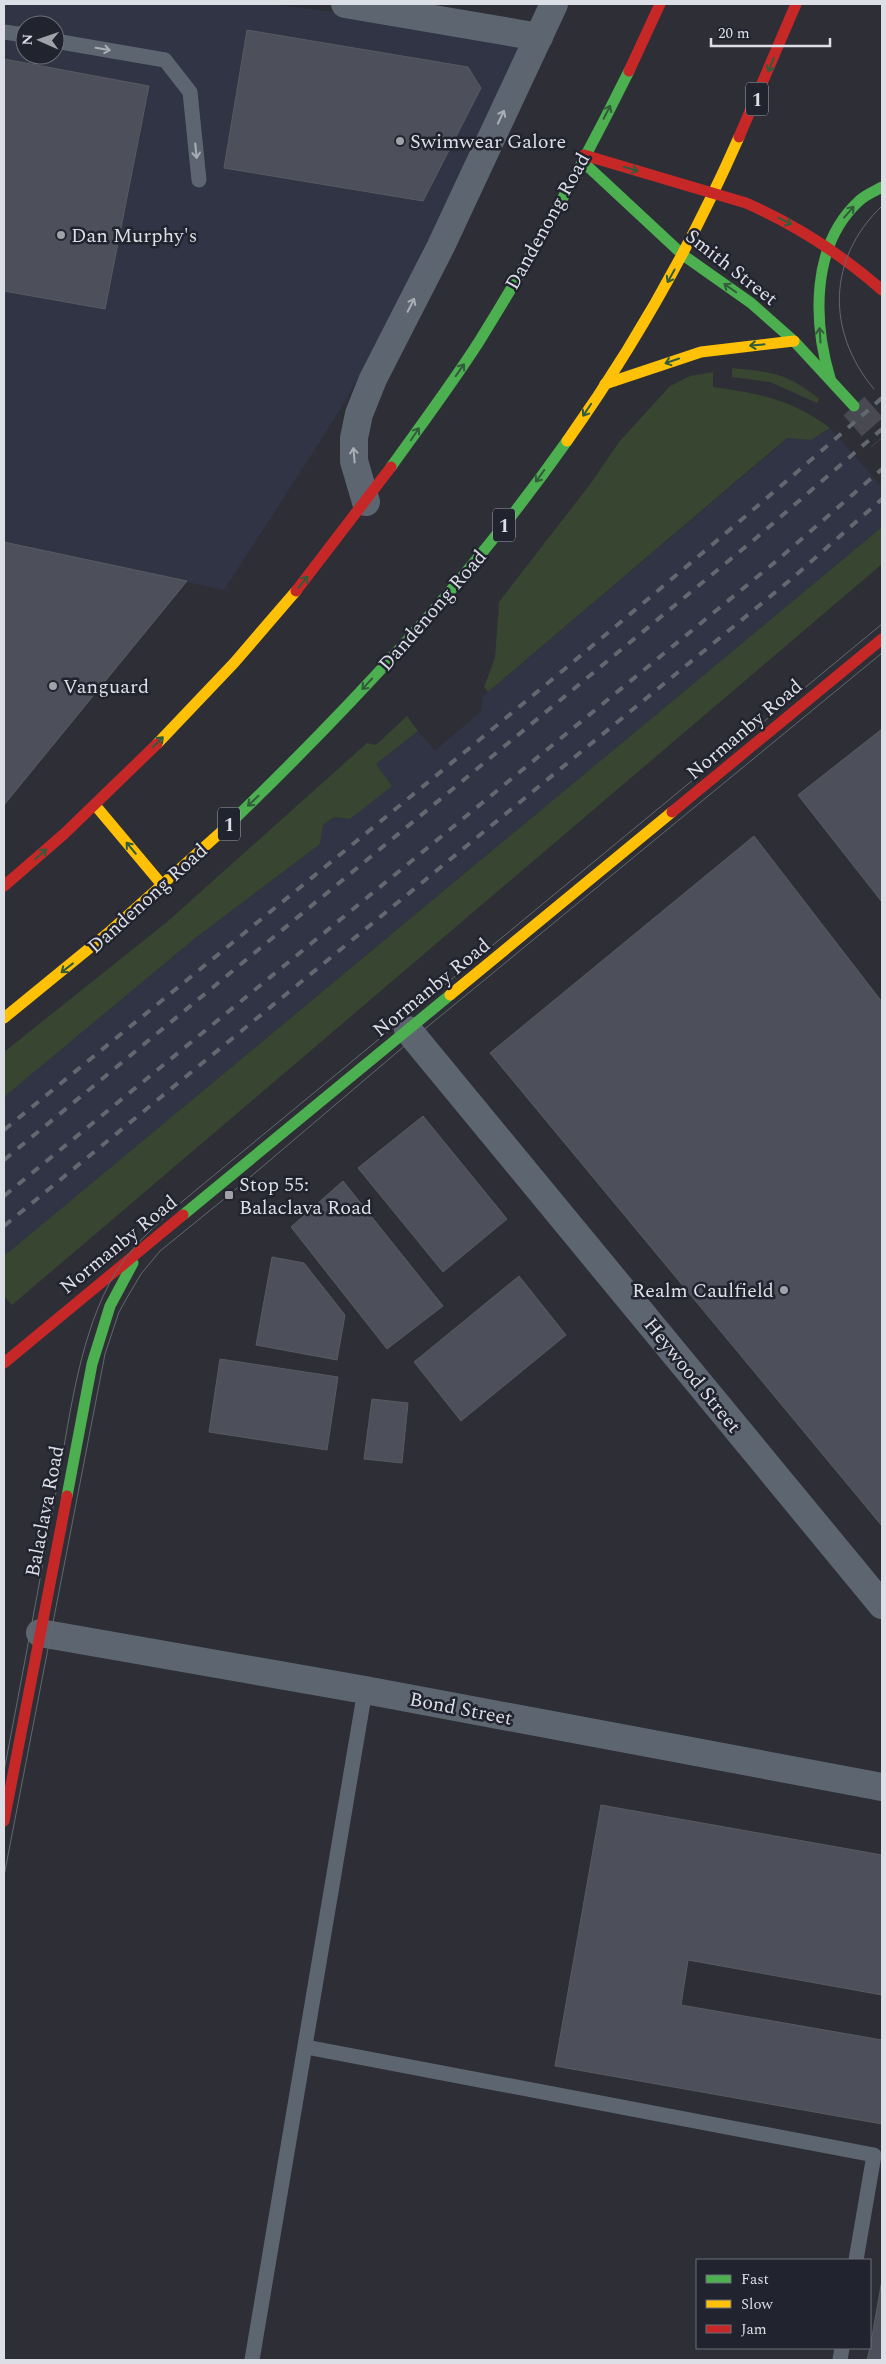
<svg xmlns="http://www.w3.org/2000/svg" width="886" height="2364" viewBox="0 0 886 2364" font-family="Spectral,serif">
	<style>
		.built { fill: #303444; fill-rule: evenodd }
		.green { fill: #384530 }
		.building { fill: #4d4f5b; stroke: #595a60 }
		.lines { fill: none; stroke-linecap: round; stroke-linejoin: round }
		.secondary-tunnel { stroke: #484951; stroke-width: 28; stroke-dasharray: 28 14; stroke-linecap: butt }
		.lane { stroke: #5d6670; stroke-width: 15 }
		.street { stroke: #5d6670; stroke-width: 28 }
		.fast { stroke: #4caf50; stroke-width: 11 }
		.slow { stroke: #ffc107; stroke-width: 11 }
		.jam { stroke: #c62828; stroke-width: 11 }
		.tram { stroke: #61686f; stroke-width: 1 }
		.rail { stroke: #61686f; stroke-width: 4; stroke-dasharray: 9 9; stroke-linecap: butt }
		.oneway { stroke: #aaafb7 }
		.oneway2 { stroke: #325b3c }
		.poi-dot { fill: #a0a1a9; stroke: #21232f; stroke-width: 2 }
		.labels { text-anchor: middle; stroke-width: 5; stroke-linejoin: round; paint-order: stroke }
		.shield { fill: #21232f; stroke: #a5a7b0; stroke-width: 1 }
		.shield-label { font-size: 19px; font-weight: bold; fill: #dddfe7 }
		.poi-label { font-size: 20px; fill: #dddfe7; stroke: #21232f; text-anchor: start }
		.street-label { font-size: 20px; fill: #dddfe7; stroke: #21232f }
	</style>
	<rect width="100%" height="100%" fill="#2e2f36"/>
	<g class="built">
		<path d="M 4,4 L 270,4 L 539,37 L 404,300 L 330,426 L 224,590 L 4,542 ZM 25,25 L 55,25 L 55,55 L 25,55 Z"/>
		<polygon points="830,428 882,487 882,527 4,1256 4,1097 194,939 320,844 323,825 334,817 350,819 391,786 376,764 418,731 435,751 481,711 483,696 488,692 788,438 811,440"/>
	</g>
	<g class="green">
		<path d="M 732,368 C 771,372 788,373 819,399 L 817,403 L 770,382 L 732,377 Z"/>
		<path d="M 713,372 L 713,387 C 761,394 791,399 830,428 L 811,440 L 787,438 L 488,692 L 484,687 L 495,658 L 499,602 L 591,483 L 619,442 L 670,386 L 690,376 Z"/>
		<polygon points="882,527 882,564 12,1305 4,1296 4,1256"/>
		<polygon points="407,716 418,731 376,764 392,786 350,819 334,817 323,825 320,844 194,939 4,1097 4,1052 167,922 367,743 376,745"/>
	</g>
	<g class="building">
		<polygon points="247,30 468,67 481,88 423,201 224,168"/>
		<polygon points="4,59 149,86 105,309 4,291"/>
		<polygon points="4,542 187,581 4,805"/>
		<polygon points="882,729 882,902 798,795"/>
		<polygon points="754,836 882,1002 882,1526 490,1053"/>
		<polygon points="423,1116 507,1219 443,1272 358,1168"/>
		<polygon points="343,1181 443,1306 387,1349 291,1227"/>
		<polygon points="272,1257 304,1263 345,1315 337,1360 256,1345"/>
		<polygon points="519,1276 566,1335 461,1421 414,1362"/>
		<polygon points="220,1359 338,1377 327,1450 209,1432"/>
		<polygon points="372,1399 408,1403 402,1463 364,1459"/>
		<polygon points="601,1805 882,1855 882,1995 688,1960 681,2005 882,2040 882,2124 555,2066"/>
		<polygon points="882,2280 882,2360 867,2360 870,2348"/>
	</g>
	<g class="lines">
		<polyline class="secondary-tunnel" points="854,406 882,438"/>
		<g class="lane">
			<polyline points="4,32 25,35"/>
			<polyline points="55,41 165,60 190,92 199,180"/>
			<polyline points="306,2047 874,2155 856,2260"/>
			<polyline points="252,2360 365,1690"/>
			<polyline points="840,2360 842,2348"/>
		</g>
		<g class="street">
			<polyline points="345,4 539,37"/>
			<polyline points="366,502 354,461 354,438 359,414 373,379 441,246 554,4"/>
			<polyline points="408,1030 882,1605"/>
			<polyline points="40,1633 365,1690 882,1787"/>
		</g>
		<g class="fast">
			<polyline points="582,161 683,255 751,303 794,341 854,406"/>
			<path d="M 830,378 C 813,321 811,245 859,201 C 865,195 875,191 882,187"/>
			<path d="M 391,467 C 421,425 452,384 480,340 C 534,253 584,162 629,71"/>
			<path d="M 221,832 C 347,711 467,583 567,441"/>
			<polyline points="183,1215 450,995"/>
			<polyline points="67,1496 92,1364 110,1306 133,1263"/>
		</g>
		<g class="slow">
			<polyline points="605,384 701,352 794,341"/>
			<path d="M 567,441 C 635,345 692,244 739,137"/>
			<polyline points="157,744 234,663 296,591"/>
			<polyline points="95,805 163,886"/>
			<polyline points="450,995 672,812"/>
			<polyline points="4,1018 108,933 221,832"/>
		</g>
		<g class="jam">
			<polyline points="629,71 660,4"/>
			<polyline points="739,137 796,4"/>
			<path d="M 584,155 L 746,203 C 796,225 841,254 882,290"/>
			<polyline points="296,591 391,467"/>
			<polyline points="672,812 882,639"/>
			<polyline points="4,886 64,834 157,744"/>
			<polyline points="4,1363 183,1215"/>
			<polyline points="4,1821 67,1496"/>
		</g>
		<g class="tram">
			<path d="M 874,389 C 826,332 827,258 882,206"/>
			<path d="M 4,1771 C 22,1678 39,1585 56,1492 C 69,1423 77,1346 109,1284 C 127,1249 156,1225 184,1200 L 882,624"/>
			<polyline points="4,1876 105,1354 119,1312 128,1296 141,1274 160,1251 229,1195 415,1037 882,653"/>
		</g>
		<g class="rail">
			<path d="M 4,1130 C 298,888 596,649 882,398"/>
			<polyline points="4,1160 755,539 882,429"/>
			<polyline points="4,1196 774,563 882,469"/>
			<polyline points="4,1226 789,581 882,499"/>
		</g>
	</g>
	<defs><path id="oneway-shaft" d="M-6 0H5M1.5-3L5.5 0L1.5 3" fill="none" stroke-width="1.6" stroke-linecap="round" stroke-linejoin="round" transform="scale(1.25)"/></defs>
	<g class="oneway">
		<use href="#oneway-shaft" transform="translate(103 49) rotate(10)"/>
		<use href="#oneway-shaft" transform="translate(501 117) rotate(-65)"/>
		<use href="#oneway-shaft" transform="translate(196 151) rotate(84)"/>
		<use href="#oneway-shaft" transform="translate(411 305) rotate(-63)"/>
		<use href="#oneway-shaft" transform="translate(354 455) rotate(-95)"/>
	</g>
	<g class="oneway2">
		<use href="#oneway-shaft" transform="translate(771 65) rotate(112)"/>
		<use href="#oneway-shaft" transform="translate(607 112) rotate(-63)"/>
		<use href="#oneway-shaft" transform="translate(631 169) rotate(17)"/>
		<use href="#oneway-shaft" transform="translate(849 212) rotate(-49)"/>
		<use href="#oneway-shaft" transform="translate(785 221) rotate(27)"/>
		<use href="#oneway-shaft" transform="translate(671 276) rotate(119)"/>
		<use href="#oneway-shaft" transform="translate(730 288) rotate(-145)"/>
		<use href="#oneway-shaft" transform="translate(820 335) rotate(-94)"/>
		<use href="#oneway-shaft" transform="translate(757 345) rotate(175)"/>
		<use href="#oneway-shaft" transform="translate(672 361) rotate(161)"/>
		<use href="#oneway-shaft" transform="translate(460 370) rotate(-55)"/>
		<use href="#oneway-shaft" transform="translate(587 410) rotate(124)"/>
		<use href="#oneway-shaft" transform="translate(415 434) rotate(-56)"/>
		<use href="#oneway-shaft" transform="translate(540 476) rotate(126)"/>
		<use href="#oneway-shaft" transform="translate(303 582) rotate(-51)"/>
		<use href="#oneway-shaft" transform="translate(367 684) rotate(133)"/>
		<use href="#oneway-shaft" transform="translate(158 742) rotate(-45)"/>
		<use href="#oneway-shaft" transform="translate(253 801) rotate(136)"/>
		<use href="#oneway-shaft" transform="translate(131 848) rotate(-130)"/>
		<use href="#oneway-shaft" transform="translate(41 854) rotate(-42)"/>
		<use href="#oneway-shaft" transform="translate(67 968) rotate(142)"/>
	</g>
	<g class="poi-dot">
		<circle cx="400" cy="141" r="5"/>
		<circle cx="61" cy="235" r="5"/>
		<circle cx="53" cy="686" r="5"/>
		<rect x="224" y="1190" width="10" height="10" rx="2.5"/>
		<circle cx="784" cy="1290" r="5"/>
	</g>
	<g class="labels">
		<g class="shield">
			<rect x="746" y="82.5" width="22" height="33" rx="4"/>
			<rect x="493" y="508.5" width="22" height="33" rx="4"/>
			<rect x="218" y="807.5" width="22" height="33" rx="4"/>
		</g>
		<g class="shield-label">
			<text x="757" y="106">1</text>
			<text x="504" y="532">1</text>
			<text x="229" y="831">1</text>
		</g>
		<g class="poi-label">
			<text x="410" y="148">Swimwear Galore</text>
			<text x="71" y="242">Dan Murphy's</text>
			<text x="63" y="693">Vanguard</text>
			<text x="239" y="1191">Stop 55:<tspan x="239" dy="23">Balaclava Road</tspan></text>
			<text x="774" y="1297" text-anchor="end">Realm Caulfield</text>
		</g>
		<g class="street-label">
			<text transform="translate(547 221) rotate(-61)" y="7">Dandenong Road</text>
			<text transform="translate(732 267) rotate(38)" y="7">Smith Street</text>
			<text transform="translate(432 610) rotate(-49)" y="7">Dandenong Road</text>
			<text transform="translate(744 729) rotate(-40)" y="7">Normanby Road</text>
			<text transform="translate(147 898) rotate(-42)" y="7">Dandenong Road</text>
			<text transform="translate(431 987) rotate(-39)" y="7">Normanby Road</text>
			<text transform="translate(118 1244) rotate(-39)" y="7">Normanby Road</text>
			<text transform="translate(693 1375) rotate(51)" y="7">Heywood Street</text>
			<text transform="translate(44 1511) rotate(-79)" y="7">Balaclava Road</text>
			<text transform="translate(461 1708) rotate(11)" y="7">Bond Street</text>
		</g>
	</g>
	<rect width="886" height="2364" fill="none" stroke="#dddfe7" stroke-width="10"/>
	<rect x="696" y="2259" width="175" height="90" fill="#21232f" stroke="#6c6e79"/>
	<rect x="706" y="2275" width="25" height="8" fill="#4caf50" stroke="#6c6e79"/>
	<text x="741" y="2284" font-size="15" fill="#dddfe7">Fast</text>
	<rect x="706" y="2300" width="25" height="8" fill="#ffc107" stroke="#6c6e79"/>
	<text x="741" y="2309" font-size="15" fill="#dddfe7">Slow</text>
	<rect x="706" y="2325" width="25" height="8" fill="#c62828" stroke="#6c6e79"/>
	<text x="741" y="2334" font-size="15" fill="#dddfe7">Jam</text>
	<g transform="translate(40 40) rotate(272)"><circle r="24" fill="#21232f" stroke="#6c6e79"/>
	<path d="M0-4L9 19L0 12L-9 19Z" fill="#a0a1a9"/>
	<text y="-8" font-size="14" font-weight="bold" text-anchor="middle" fill="#dddfe7">N</text>
	</g>
	<path d="M711 38v8h119v-8" fill="none" stroke="#dddfe7" stroke-width="2.5"/>
	<text x="718" y="38" font-size="15" fill="#dddfe7" stroke="#21232f" stroke-width="4" paint-order="stroke">20 m</text>
</svg>
